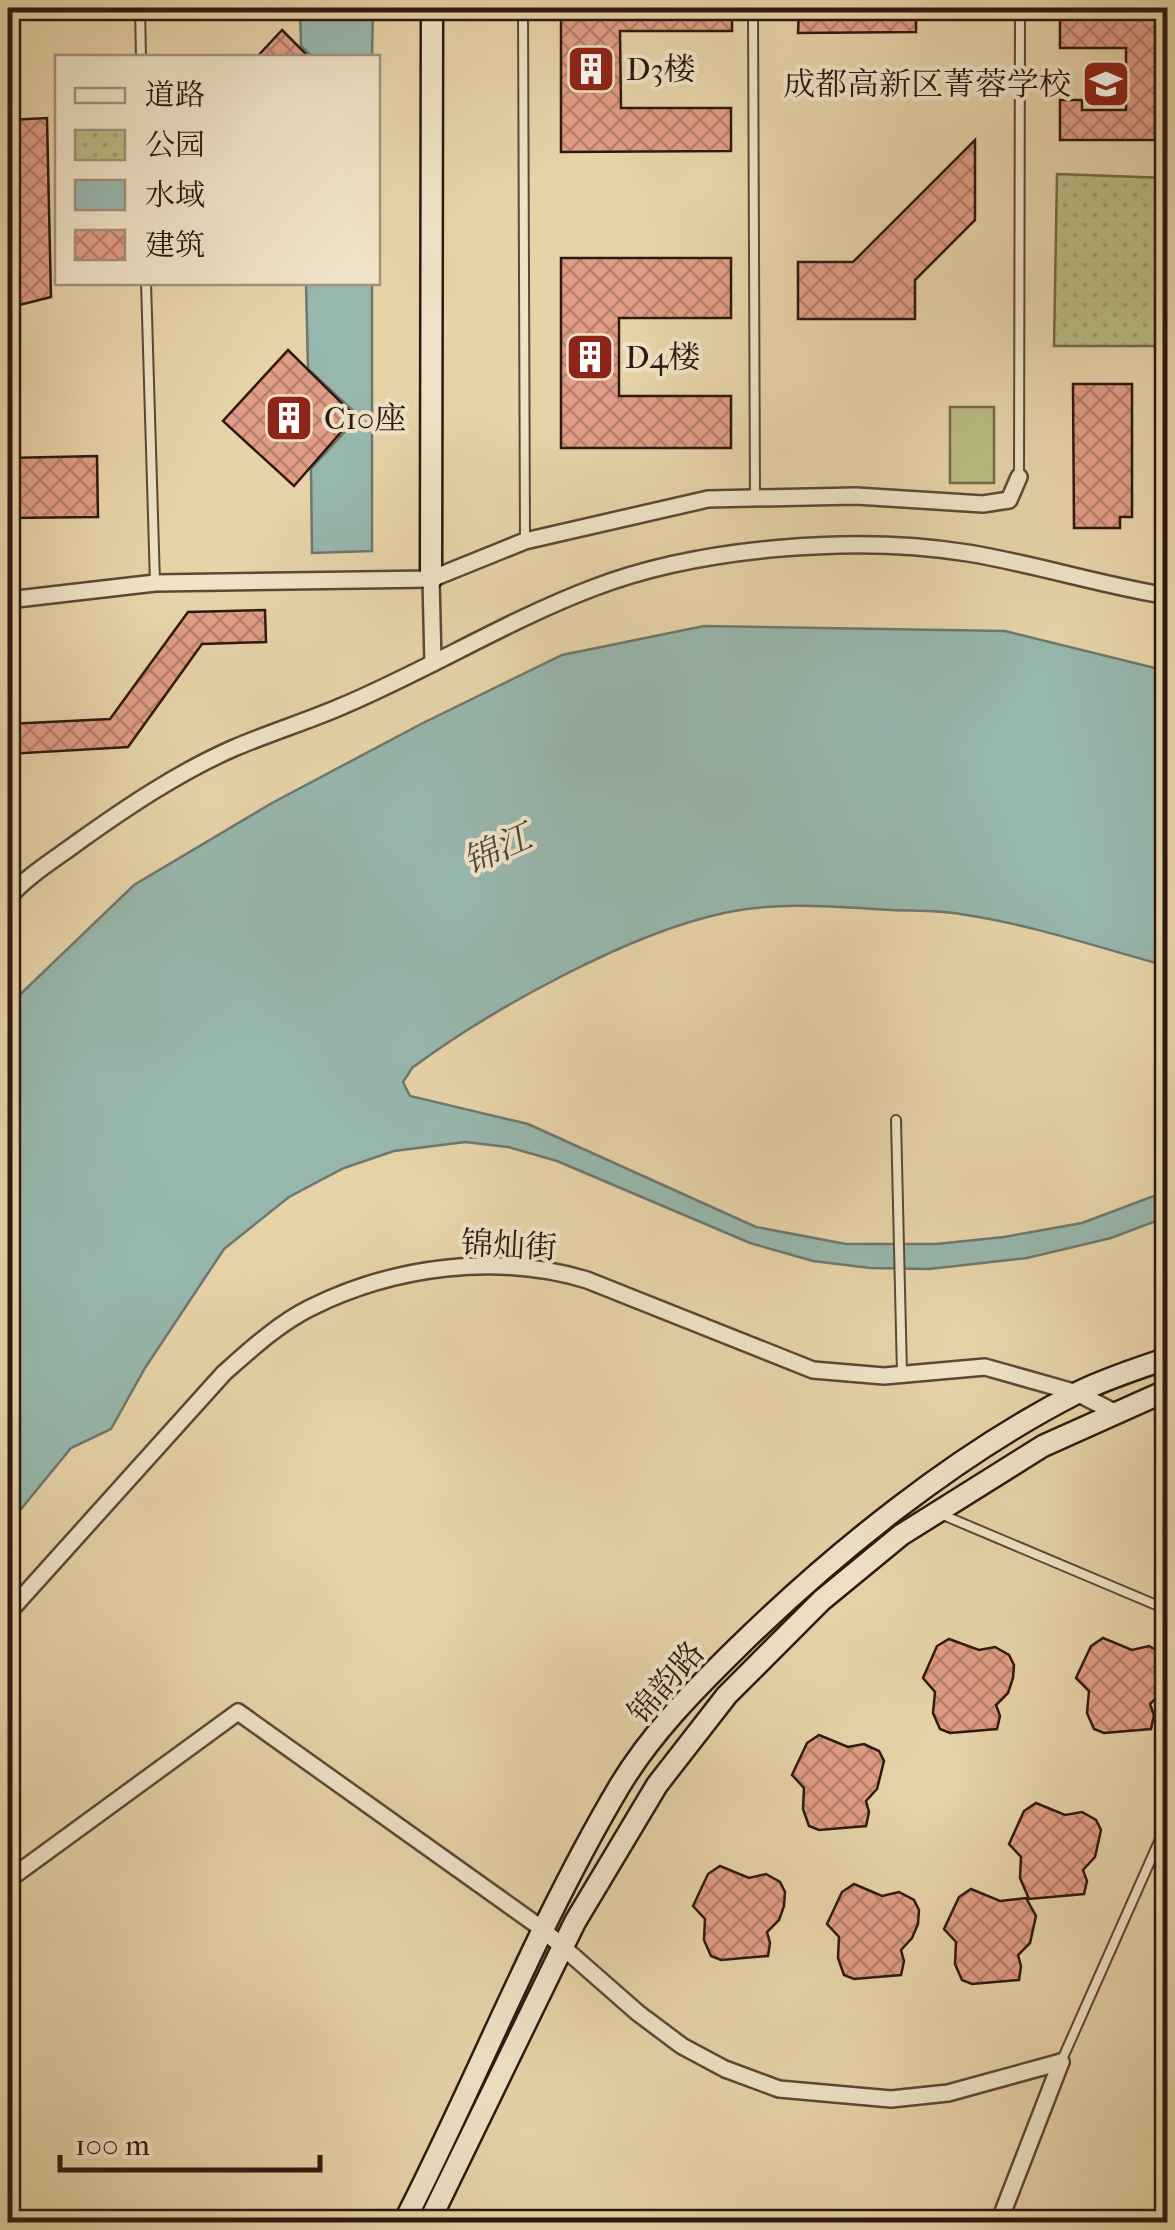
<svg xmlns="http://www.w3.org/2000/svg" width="1175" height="2230" viewBox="0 0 1175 2230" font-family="'IM FELL French Canon','Noto Serif SC',serif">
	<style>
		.park { fill: url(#park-dots); stroke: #746a4a; stroke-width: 2.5 }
		.pitch { fill: #babb84; stroke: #746a4a; stroke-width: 2.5 }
		.water { fill: #97b7ad; stroke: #6d786f; stroke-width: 2.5 }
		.building { fill: url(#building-cross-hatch); stroke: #2d1911; stroke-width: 2.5 }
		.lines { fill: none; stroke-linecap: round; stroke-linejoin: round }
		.lane-casing { stroke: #5c4837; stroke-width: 12 }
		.street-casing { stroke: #5c4837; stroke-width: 20 }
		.secondary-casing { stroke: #2d1911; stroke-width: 25 }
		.lane { stroke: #efe2c6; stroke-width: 8 }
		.street { stroke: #efe2c6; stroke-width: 15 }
		.secondary { stroke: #efe2c6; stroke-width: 20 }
		.labels { text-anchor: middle; stroke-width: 8; stroke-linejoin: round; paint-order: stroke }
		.poi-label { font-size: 32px; fill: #2d1911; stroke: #efe2c6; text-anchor: start }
		.street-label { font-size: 32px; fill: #2d1911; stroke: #efe2c6 }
		.water-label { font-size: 35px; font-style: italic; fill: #4d4840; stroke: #efe2c6 }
	</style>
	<defs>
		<pattern id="park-dots" width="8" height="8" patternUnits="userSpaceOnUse" patternTransform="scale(2.5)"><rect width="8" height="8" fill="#babb84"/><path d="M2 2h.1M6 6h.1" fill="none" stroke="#a0a071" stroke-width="1.8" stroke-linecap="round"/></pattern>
		<pattern id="building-cross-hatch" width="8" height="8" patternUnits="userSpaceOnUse" patternTransform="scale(2.5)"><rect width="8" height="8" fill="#e19d86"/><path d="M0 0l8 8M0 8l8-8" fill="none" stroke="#b77f6c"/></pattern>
	</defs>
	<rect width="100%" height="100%" fill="#e7d3a8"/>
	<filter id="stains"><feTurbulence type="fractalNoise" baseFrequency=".002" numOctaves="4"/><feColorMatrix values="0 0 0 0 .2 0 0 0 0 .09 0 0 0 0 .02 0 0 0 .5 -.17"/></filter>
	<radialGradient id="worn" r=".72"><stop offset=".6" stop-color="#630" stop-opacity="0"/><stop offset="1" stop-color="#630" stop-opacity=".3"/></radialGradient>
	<polygon class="park" points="1057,174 1167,178 1167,346 1054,346"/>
	<rect class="pitch" x="950" y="407" width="44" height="76"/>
	<g class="water">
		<polygon points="300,8 373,8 372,57 313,57 301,46"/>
		<polygon points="306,283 372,283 372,551 312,553 311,469 359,416 308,369"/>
		<path d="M 704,626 L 1005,631 L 1167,671 L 1167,966 C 1100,948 1030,924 960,914 C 938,910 914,911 892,910 C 838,907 778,901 724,913 C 629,933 490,1010 412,1068 L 403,1082 L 410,1096 L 528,1124 L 756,1227 L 846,1244 L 936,1244 L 1004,1237 L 1082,1223 L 1167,1191 L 1167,1217 L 1111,1238 L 1027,1258 L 929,1269 L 870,1268 L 813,1261 L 750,1243 L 557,1161 L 508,1147 L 465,1142 L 394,1151 L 344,1168 L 289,1197 L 224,1249 L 145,1368 L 111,1429 L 71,1448 L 8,1525 L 8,1006 L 134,885 L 272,803 L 421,724 L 562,655 Z"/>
	</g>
	<g class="building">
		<polygon points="561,8 732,8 732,31 620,31 621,108 731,108 731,151 561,152"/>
		<polygon points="799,8 916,8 916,32 798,33"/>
		<polygon points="1060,8 1104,8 1104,19 1155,19 1155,140 1060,140 1060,100 1082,100 1082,110 1126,110 1126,48 1060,48"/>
		<polygon points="282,30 310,58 256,58"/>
		<polygon points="47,118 51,297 8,308 8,120"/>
		<polygon points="975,140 975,220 915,280 915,319 798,319 798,262 853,262"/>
		<polygon points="561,258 731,258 731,318 619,318 619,396 731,396 731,448 561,448"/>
		<polygon points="288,350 355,416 294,486 223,421"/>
		<polygon points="1073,384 1132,384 1132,517 1120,517 1120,528 1074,528"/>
		<polygon points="97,456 98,517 8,518 8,458"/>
		<polygon points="265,610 266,642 202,644 128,747 8,754 8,724 110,719 188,612"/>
		<polygon points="1103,1638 1132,1650 1149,1646 1163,1654 1168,1663 1162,1692 1150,1704 1154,1715 1151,1729 1104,1733 1094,1729 1087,1713 1089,1691 1076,1678 1091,1646"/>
		<polygon points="949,1639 979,1650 995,1647 1009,1655 1014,1665 1013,1678 1008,1693 996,1705 1000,1716 997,1729 950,1733 940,1729 933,1713 935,1692 923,1678 937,1646"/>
		<polygon points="819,1735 848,1747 864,1744 879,1751 884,1761 877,1789 866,1801 869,1812 866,1826 819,1830 809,1826 803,1809 804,1788 792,1775 807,1743"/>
		<polygon points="1036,1803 1065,1815 1082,1812 1096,1820 1101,1830 1095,1857 1083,1870 1087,1881 1084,1894 1029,1899 1020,1878 1021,1857 1009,1844 1024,1811"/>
		<polygon points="720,1866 749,1878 766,1874 780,1882 785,1892 784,1906 779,1920 767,1932 770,1943 768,1956 721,1960 711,1956 704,1940 705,1919 693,1906 708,1874"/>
		<polygon points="854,1884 882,1896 899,1892 914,1900 919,1910 918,1924 912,1938 901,1950 904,1961 901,1975 854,1979 844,1975 838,1958 839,1937 827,1924 842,1892"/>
		<polygon points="971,1889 1000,1901 1026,1898 1036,1916 1030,1943 1018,1955 1021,1966 1019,1980 972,1984 962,1980 955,1964 956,1942 944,1929 959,1897"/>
	</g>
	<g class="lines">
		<g class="lane-casing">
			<g id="lane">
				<polyline points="140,8 141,58"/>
				<polyline points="523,8 525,541"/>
				<polyline points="753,8 755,498"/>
				<polyline points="146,282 155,583"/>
				<polyline points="1019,477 1020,8"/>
				<polyline points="896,1120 902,1374"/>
				<polyline points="943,1515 1168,1610"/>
				<polyline points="1061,2062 1168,1821"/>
			</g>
		</g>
		<g class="street-casing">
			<g id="street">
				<polyline points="431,579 433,663"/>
				<polyline points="8,600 155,583 431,579 525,541 708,499 856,496 983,504 1009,500 1019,477"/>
				<path d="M 8,898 C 28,875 54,860 78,842 C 127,807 179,772 234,748 C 269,733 305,722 340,707 C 426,671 506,621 593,588 C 699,547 856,535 968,553 C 1035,564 1100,585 1168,596"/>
				<path d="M 8,1613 L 224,1373 C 250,1350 278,1324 310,1308 C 394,1266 497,1253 587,1280 L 813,1370 L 884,1376 L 985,1367 L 1077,1393 L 1116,1413"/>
				<polyline points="8,1880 238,1712 541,1928 638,2013 682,2046 725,2069 779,2089 891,2099 948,2093 1061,2062"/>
				<polyline points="999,2222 1061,2062"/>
			</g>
		</g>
		<g class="secondary-casing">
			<g id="secondary">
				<polyline points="431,579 432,8"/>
				<path d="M 404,2222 C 478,2078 536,1927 619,1787 C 650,1735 694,1690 737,1648 C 834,1553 954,1456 1075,1394 C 1104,1379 1137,1369 1168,1358"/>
				<polyline points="429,2222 575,1922 657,1785 727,1695 822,1600 901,1535 1043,1446 1168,1390"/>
			</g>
		</g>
		<use href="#lane" class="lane"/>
		<use href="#street" class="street"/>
		<use href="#secondary" class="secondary"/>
	</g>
	<defs>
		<g id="building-square" transform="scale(2.5)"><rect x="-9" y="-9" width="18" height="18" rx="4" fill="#8f2418" stroke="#efe2c6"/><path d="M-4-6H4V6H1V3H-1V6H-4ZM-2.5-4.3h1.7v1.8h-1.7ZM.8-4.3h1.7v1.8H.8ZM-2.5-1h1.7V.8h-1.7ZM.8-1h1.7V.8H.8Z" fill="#fff"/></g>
		<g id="school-square" transform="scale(2.5)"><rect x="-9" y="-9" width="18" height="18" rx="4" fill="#8f2418" stroke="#efe2c6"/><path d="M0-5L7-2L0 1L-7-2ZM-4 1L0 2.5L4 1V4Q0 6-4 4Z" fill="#fff"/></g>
	</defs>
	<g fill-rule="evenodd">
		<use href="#building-square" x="591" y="69"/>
		<use href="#school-square" x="1106" y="84"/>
		<use href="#building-square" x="590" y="357"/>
		<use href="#building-square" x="289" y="418"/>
	</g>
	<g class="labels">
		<g class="poi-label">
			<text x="626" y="80">D3楼</text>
			<text x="1071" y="95" text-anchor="end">成都高新区菁蓉学校</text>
			<text x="625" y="368">D4楼</text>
			<text x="324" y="429">C10座</text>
		</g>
		<g class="street-label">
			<text transform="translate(509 1245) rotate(3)" y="11">锦灿街</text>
			<text transform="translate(666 1682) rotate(-49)" y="11">锦韵路</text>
		</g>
		<g class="water-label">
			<text transform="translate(497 849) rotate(-24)" y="12">锦江</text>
		</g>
	</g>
	<rect width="1175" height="2230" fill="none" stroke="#e7d3a8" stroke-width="40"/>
	<rect x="10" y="10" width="1155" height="2210" fill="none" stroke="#2d1911" stroke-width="5"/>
	<rect x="20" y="20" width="1135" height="2190" fill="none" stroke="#2d1911" stroke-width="2.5"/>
	<rect x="55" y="55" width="325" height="230" fill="#efe2c6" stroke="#a1927e" stroke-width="2.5"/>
	<rect x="75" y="88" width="50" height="15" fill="#efe2c6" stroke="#a1927e" stroke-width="2.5"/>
	<text x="145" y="105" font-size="30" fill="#2d1911">道路</text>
	<rect x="75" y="130" width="50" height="30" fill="url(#park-dots)" stroke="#a1927e" stroke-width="2.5"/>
	<text x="145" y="155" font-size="30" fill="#2d1911">公园</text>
	<rect x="75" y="180" width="50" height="30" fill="#97b7ad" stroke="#a1927e" stroke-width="2.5"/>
	<text x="145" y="205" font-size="30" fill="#2d1911">水域</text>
	<rect x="75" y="230" width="50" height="30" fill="url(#building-cross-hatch)" stroke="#a1927e" stroke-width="2.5"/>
	<text x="145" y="255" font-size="30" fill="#2d1911">建筑</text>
	<path d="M60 2155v15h260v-15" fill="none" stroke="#2d1911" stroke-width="5"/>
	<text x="75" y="2155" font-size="30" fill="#2d1911" stroke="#efe2c6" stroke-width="8" paint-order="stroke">100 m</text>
	<rect width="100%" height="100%" filter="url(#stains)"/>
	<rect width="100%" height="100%" fill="url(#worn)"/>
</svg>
